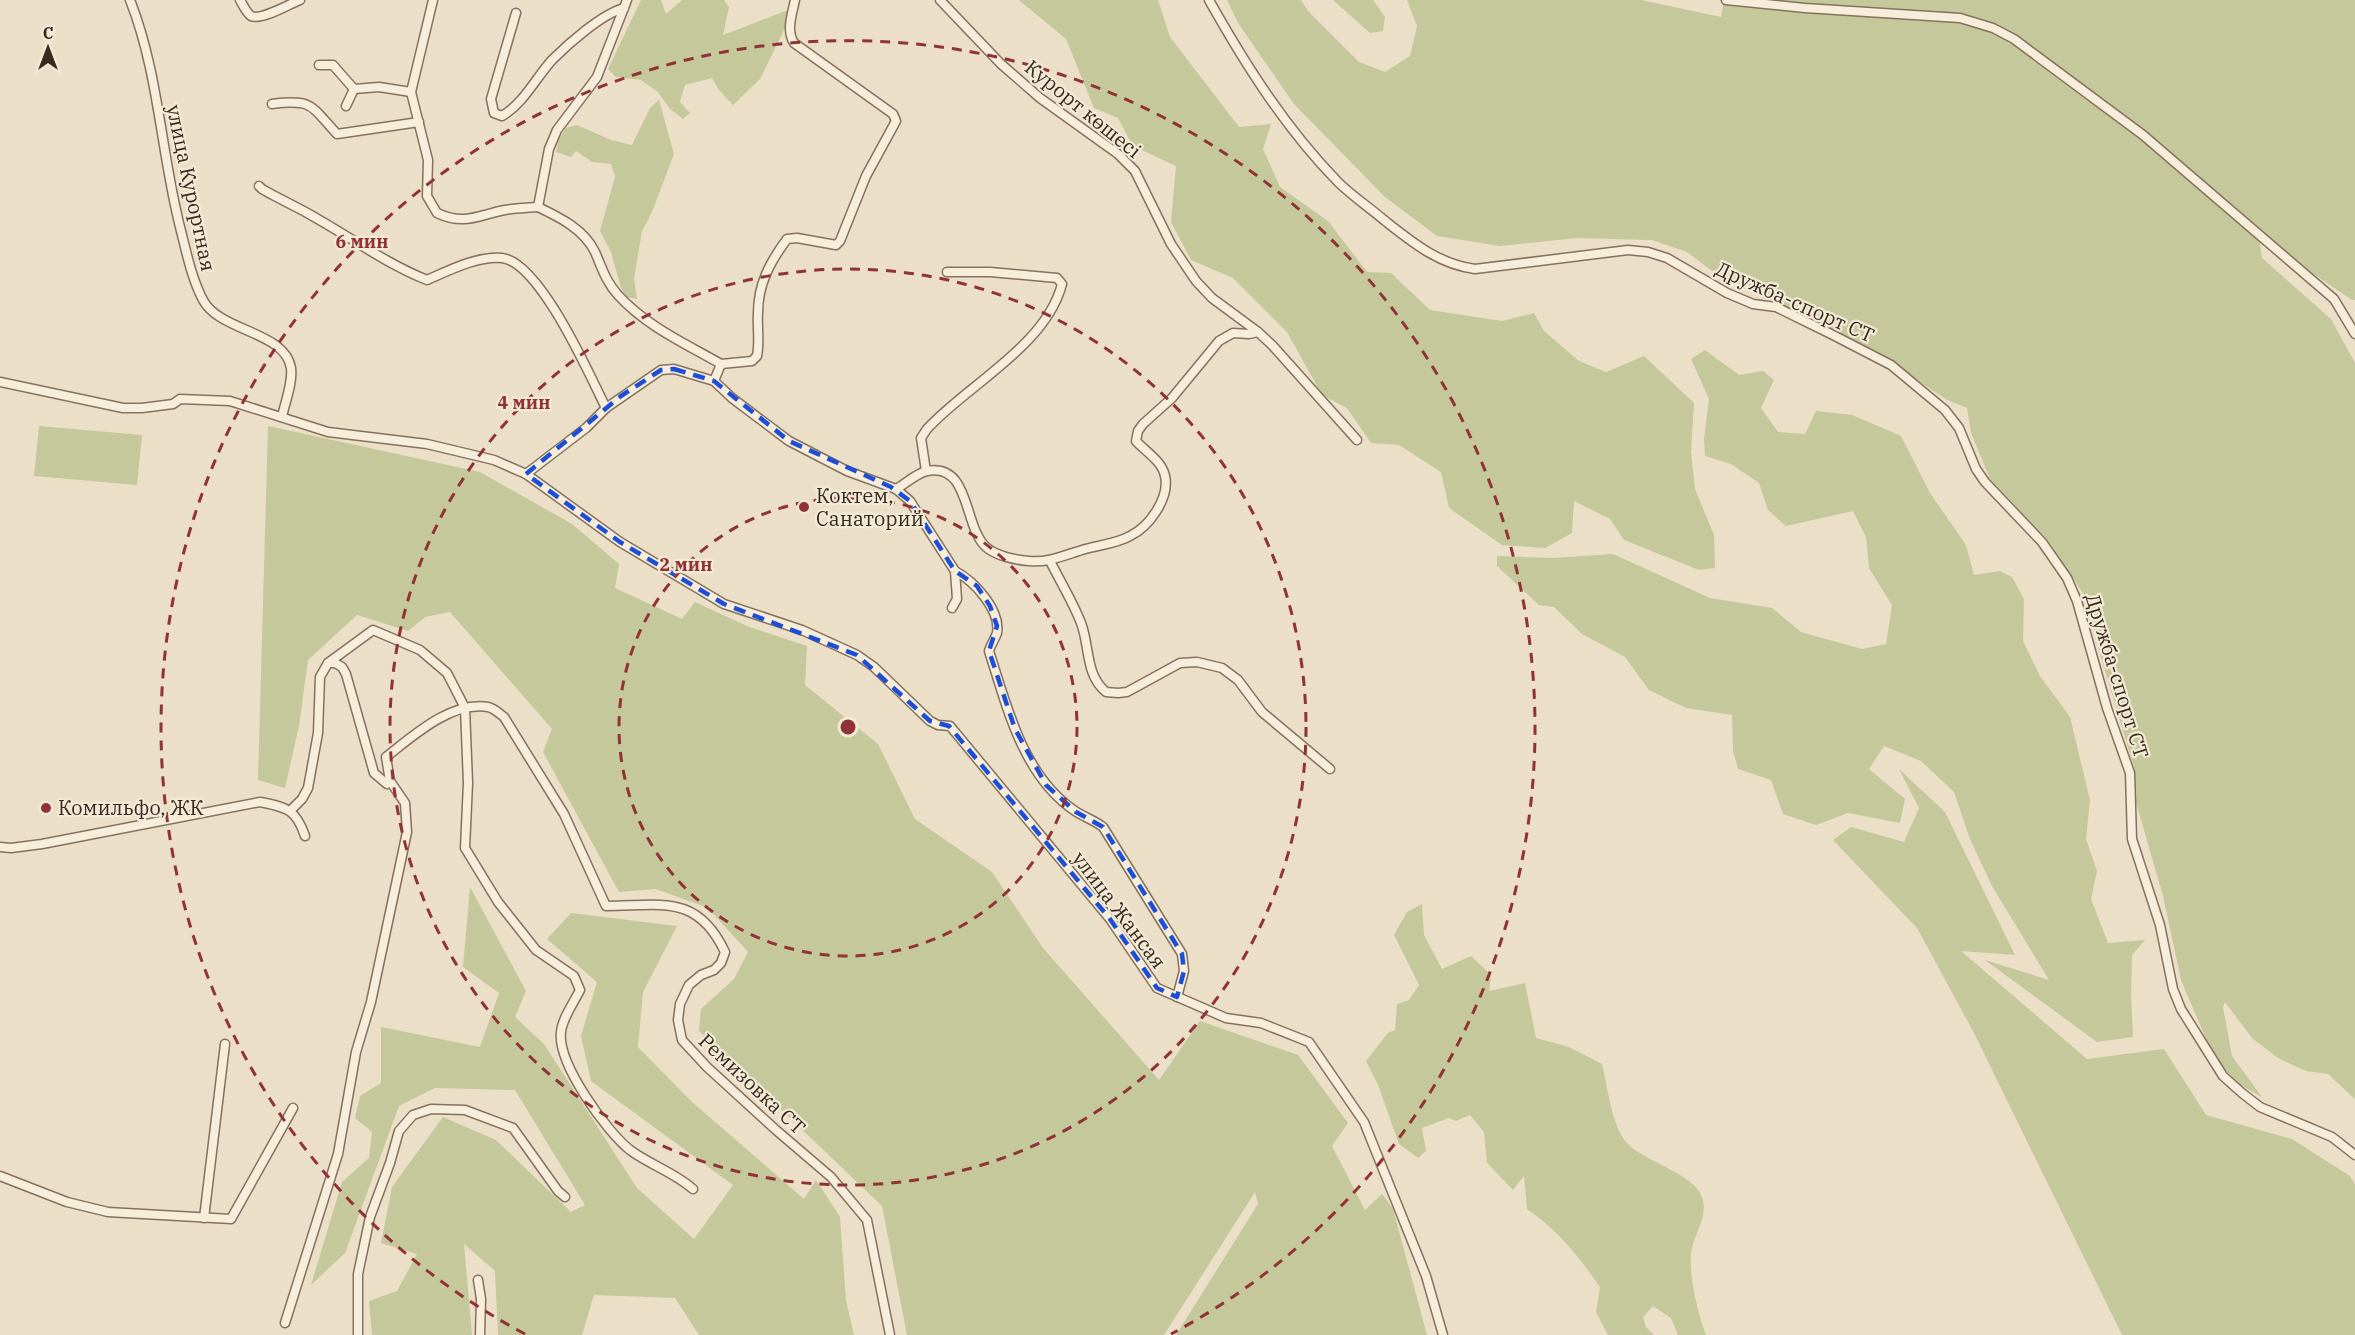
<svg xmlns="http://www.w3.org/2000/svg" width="2355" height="1335" viewBox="0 0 2355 1335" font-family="'IBM Plex Serif',serif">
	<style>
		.green { fill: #c5c89b }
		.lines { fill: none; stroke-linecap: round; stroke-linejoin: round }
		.street-casing { stroke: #85715e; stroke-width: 11 }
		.street { stroke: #f6edda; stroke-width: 8 }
		.marked { fill: none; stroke: #1d4ed8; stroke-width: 4.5; stroke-dasharray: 12 8; stroke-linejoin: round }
		.ring { fill: none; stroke: #903236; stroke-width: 3; stroke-dasharray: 10 8 }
		.poi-dot { fill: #903236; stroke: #f3ead6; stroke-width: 2 }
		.labels { text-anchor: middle; stroke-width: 4.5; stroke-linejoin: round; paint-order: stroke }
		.street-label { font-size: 20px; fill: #372a20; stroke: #f3ead6 }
		.poi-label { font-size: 20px; fill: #372a20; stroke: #f3ead6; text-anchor: start }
		.centre { fill: #903236; stroke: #f3ead6; stroke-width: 3 }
		.ring-label { font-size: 18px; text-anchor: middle; font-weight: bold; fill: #903236; stroke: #f3ead6; stroke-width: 4.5; stroke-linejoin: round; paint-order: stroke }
	</style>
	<rect width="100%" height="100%" fill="#ebdfc7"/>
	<g class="green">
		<polygon points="641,0 661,0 666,14 682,0 724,0 729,7 723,35 788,10 790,18 760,79 733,105 719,90 712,78 685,85 680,102 690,113 683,119 670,109 658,92 641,80 616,77 608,69"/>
		<polygon points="1019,0 1158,0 1170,37 1239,127 1271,124 1263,149 1280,187 1328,221 1367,272 1391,273 1430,310 1502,321 1534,313 1544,331 1579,361 1606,372 1644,356 1694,403 1691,452 1695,489 1714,535 1715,568 1699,570 1624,540 1610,519 1574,501 1572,533 1545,548 1502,545 1449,508 1441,472 1399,445 1371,443 1347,408 1322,395 1287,332 1233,278 1191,260 1171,222 1176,166 1133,146 1118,118 1094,108 1066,39"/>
		<polygon points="1227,0 1301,0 1308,11 1359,62 1385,72 1410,56 1417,26 1407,0 1641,0 1721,17 1724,0 2355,0 2355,300 2352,300 2259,237 2262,258 2331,319 2355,363 2355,1099 2328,1074 2306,1071 2278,1058 2252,1038 2225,1002 2223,1007 2232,1056 2262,1097 2237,1083 2213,1055 2181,980 2163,896 2135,799 2134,767 2100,654 2086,598 2048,540 1990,479 1971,433 1967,408 1947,400 1873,350 1801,313 1724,280 1687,252 1652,240 1577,238 1500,246 1437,236 1385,197 1294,104 1238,23"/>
		<polygon points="1333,0 1373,0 1385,17 1383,31 1370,33"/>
		<polygon points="659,100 674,154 652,212 642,231 634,279 637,299 627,297 621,288 611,252 600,231 615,177 611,164 592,162 576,151 571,157 556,152 559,139 566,128 577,125 611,140 632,145 650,108"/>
		<polygon points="1705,350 1739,375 1763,371 1774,380 1761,408 1778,432 1805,434 1816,411 1852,415 1901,436 1930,493 1966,545 1974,575 2000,571 2012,577 2024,599 2023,641 2040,676 2070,717 2090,800 2086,839 2097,871 2091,899 2108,943 2145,940 2132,955 2131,995 2133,1037 2097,1042 1985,960 2049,980 1992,886 1970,839 1954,792 1921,761 1884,746 1869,769 1905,799 1900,823 1848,813 1816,825 1783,814 1771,780 1738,769 1733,751 1732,715 1686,708 1649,690 1625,657 1582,634 1554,607 1539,605 1497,566 1497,556 1554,558 1613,554 1710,598 1772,608 1801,632 1862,649 1886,644 1892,605 1869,568 1866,537 1853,511 1786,526 1768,510 1759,483 1731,464 1705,456 1704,439 1709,399 1691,359"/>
		<polygon points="39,426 142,435 137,485 34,476"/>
		<polygon points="268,426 480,472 572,524 619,564 615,588 682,619 695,602 747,626 807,646 805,685 878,744 915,819 992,872 1043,948 1159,1080 1200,1021 1298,1055 1348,1123 1332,1146 1365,1210 1382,1194 1393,1209 1427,1335 1176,1335 1258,1204 1255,1192 1164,1335 907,1335 882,1206 699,1031 701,1009 734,979 748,952 708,908 656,889 619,892 543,752 552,729 450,612 425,617 408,631 357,615 308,660 299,726 285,788 258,780"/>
		<polygon points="1899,769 1945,812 2015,955 1961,951 2087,1059 2164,1049 2206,1115 2292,1139 2350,1176 2355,1185 2355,1335 2122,1335 1973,1031 1917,928 1833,840 1851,827 1904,842 1919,808"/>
		<polygon points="470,887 526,991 515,1017 544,1044 637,1188 694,1239 733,1185 591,1081 581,1036 597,982 547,939 571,913 677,926 643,992 638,1047 692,1102 804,1199 816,1180 840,1217 846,1300 854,1335 699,1335 675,1298 594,1295 582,1335 498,1335 495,1271 464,1244 472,1335 372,1335 369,1301 397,1291 417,1254 381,1243 392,1187 443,1117 496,1140 571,1212 585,1205 515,1090 435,1088 399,1106 345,1253 311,1285 342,1182 369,1158 372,1132 355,1118 360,1096 381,1083 381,1027 480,1047 499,993 463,967"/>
		<path d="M 1422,904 L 1424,935 L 1442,969 L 1471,956 L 1491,975 L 1489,991 L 1525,983 L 1536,1038 L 1569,1047 L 1602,1064 C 1608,1087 1611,1128 1629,1145 C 1647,1162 1695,1175 1702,1197 C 1709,1219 1692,1235 1691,1255 C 1689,1277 1698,1314 1706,1335 L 1678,1335 L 1671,1318 L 1653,1306 L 1643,1317 L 1646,1327 L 1654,1335 L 1608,1335 L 1596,1312 L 1600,1287 C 1579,1257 1558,1230 1527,1209 L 1524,1176 L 1513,1190 L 1487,1163 L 1484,1132 L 1470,1115 L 1456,1121 L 1449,1118 L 1422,1128 L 1426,1151 L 1418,1158 L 1399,1144 L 1378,1085 L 1366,1061 L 1388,1033 L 1395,1030 L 1397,1004 L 1409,1000 L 1419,985 L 1394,935 L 1407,912 Z"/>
	</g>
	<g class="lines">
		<g class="street-casing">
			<g id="street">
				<path d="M 130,0 C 159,73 161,155 181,231 C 187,255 192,279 203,300 C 220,332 285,331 291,368 C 293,383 285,402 282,417"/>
				<path d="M 240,0 C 243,5 246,12 251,16 C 261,21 289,4 300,0"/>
				<path d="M 433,0 L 411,92 L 428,160 L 427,196 L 437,213 C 465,226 478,215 505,210 C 516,208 527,208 538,207"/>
				<path d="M 627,0 L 597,77 L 557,130 L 549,149 L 538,207 C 559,217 584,229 595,252 C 602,268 606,282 618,295 C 646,326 686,344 721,364 L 714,381 L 732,398 L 789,441 L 847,471 L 896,489 L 910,501 L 955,571 L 957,599 L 952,608"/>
				<polyline points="940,0 1001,64 1040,98 1118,154 1135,171 1171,244 1196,281 1212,298 1258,332 1272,345 1357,440"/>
				<path d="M 1209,0 C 1245,64 1286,129 1338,182 C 1352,196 1369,207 1384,220 C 1412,242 1438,264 1475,269 L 1628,250 L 1648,252 L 1667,258 L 1727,293 L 1753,304 L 1776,307 L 1831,334 L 1891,365 L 1945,410 L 1959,428 L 1976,469 L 1985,482 L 2042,542 L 2067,578 L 2077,601 L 2107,708 L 2130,773 L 2132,839 L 2160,925 L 2173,989 L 2181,1009 L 2223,1076 L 2242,1093 L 2260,1107 L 2332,1137 L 2355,1155"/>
				<polyline points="1726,0 1805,8 1960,18 1993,28 2014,39 2143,135 2334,299 2355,334"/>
				<path d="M 516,13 L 491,99 L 494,113 L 502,116 C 524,103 535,79 552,60 C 569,43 602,14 624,8"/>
				<polyline points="319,65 333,65 354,89 379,87 411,92"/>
				<path d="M 272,104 C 313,99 310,105 337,134 L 419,122"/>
				<polyline points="346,106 354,89"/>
				<path d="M 259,186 L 262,189 C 279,199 298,207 316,218 C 353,239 387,264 427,280 C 450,270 477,256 502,258 C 540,262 590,376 606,408"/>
				<path d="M 721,364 L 752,361 L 757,356 C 760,341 757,328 758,313 C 758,284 770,262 787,239 L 797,238 L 836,245 L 840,241 L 866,176 L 896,121 L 893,114 L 794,43 C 786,31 792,14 795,0"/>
				<polyline points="0,382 123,408 142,408 173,404 180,399 230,401 328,432 427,444 494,460 526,474 620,542 724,604 802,630 857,655 874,667 930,721 938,725 950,726 1110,919 1157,988 1226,1018 1261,1023 1309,1042 1364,1122 1426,1276 1443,1335"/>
				<path d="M 926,471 L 921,438 L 927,429 C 967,385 1046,346 1062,284 L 1057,278 L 990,272 L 947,272"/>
				<polyline points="526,474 586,428 606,408 661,370 674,369 714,381"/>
				<path d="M 896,489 C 905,484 917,473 927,471 C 971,463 963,526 986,547 C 996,556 1016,560 1029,561 C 1048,563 1065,555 1082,550 C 1098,545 1116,544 1130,536 C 1149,527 1170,498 1165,476 C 1162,461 1146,452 1136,441 L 1138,431 L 1143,424 L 1172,398 L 1219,341 L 1233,333 L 1249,334 L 1258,332"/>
				<path d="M 1050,561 C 1060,581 1073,602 1081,623 C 1090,646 1085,675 1106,692 L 1118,693 L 1127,692 L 1180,663 L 1197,662 L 1222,668 L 1238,680 L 1262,712 L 1330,769"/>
				<path d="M 955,571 C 974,581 1001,610 997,633 C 995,639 991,644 989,651 C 1007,707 1023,776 1075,811 C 1084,817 1094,820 1103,827 L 1182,954 L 1184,971 L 1177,997"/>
				<path d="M 328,663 L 373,630 L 420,650 L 447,673 L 465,708 L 468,783 L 465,848 L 498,902 L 536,950 L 574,976 L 580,990 C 574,1002 562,1019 561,1032 C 557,1063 606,1131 630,1150 C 650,1165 674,1172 693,1189"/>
				<polyline points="290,811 302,799 308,788 318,733 320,677 328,663 335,663 342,667 346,674 374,773 387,784 390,781"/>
				<path d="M 0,847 L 11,848 L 42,844 L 260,802 C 286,807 296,809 305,836"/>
				<polyline points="0,1176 67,1202 108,1212 231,1219 293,1108"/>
				<polyline points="204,1218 225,1044"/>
				<polyline points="478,1280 481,1299 480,1335"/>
				<path d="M 285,1323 L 338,1154 L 356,1052 L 371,1002 L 407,832 L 405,803 L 390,781 L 386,757 C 413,736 451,701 488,707 C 494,708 500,714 504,717 L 564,814 L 606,906 C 661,906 697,893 725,952 L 721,963 L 714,970 L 701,975 L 689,985 L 680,1004 L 678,1020 L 682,1040 L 707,1067 L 776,1130 L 831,1177 L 867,1220 L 890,1335"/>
				<polyline points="358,1335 358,1274 370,1217 390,1163 399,1131 413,1115 431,1109 465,1110 513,1128 558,1191 565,1197"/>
			</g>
		</g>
		<use href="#street" class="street"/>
	</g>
	<path class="marked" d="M 674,369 L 714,381 L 789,441 L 891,487 L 910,501 L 955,571 L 977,586 L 990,606 L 997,626 L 989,651 L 1015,729 L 1046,785 L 1076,812 L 1103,827 L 1182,954 L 1184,971 L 1177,997 L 1157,988 L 1110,919 L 949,726 L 930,721 L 857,655 L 724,604 L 620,542 L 526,474 L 621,396 L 661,370 Z"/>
	<g class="ring">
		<circle cx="848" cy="727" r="229"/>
		<circle cx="848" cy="727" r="458"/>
		<path d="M525 1334A687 687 0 1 1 1171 1334"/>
	</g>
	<g class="poi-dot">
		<circle cx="804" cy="507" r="6"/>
		<circle cx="46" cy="808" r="6"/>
	</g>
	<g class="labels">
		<g class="street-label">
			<text transform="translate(1083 109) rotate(39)" y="7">Курорт көшесі</text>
			<text transform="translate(191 188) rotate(78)" y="7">улица Курортная</text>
			<text transform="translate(1795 302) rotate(24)" y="7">Дружба-спорт СТ</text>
			<text transform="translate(2117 676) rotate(73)" y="7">Дружба-спорт СТ</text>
			<text transform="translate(1119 910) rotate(53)" y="7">улица Жансая</text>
			<text transform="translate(752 1084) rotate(43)" y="7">Ремизовка СТ</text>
		</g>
		<g class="poi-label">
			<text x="816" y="503">Коктем,<tspan x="816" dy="23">Санаторий</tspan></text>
			<text x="58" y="815">Комильфо, ЖК</text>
		</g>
	</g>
	<circle cx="848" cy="727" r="9" class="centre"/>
	<g class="ring-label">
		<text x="362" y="248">6 мин</text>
		<text x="524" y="409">4 мин</text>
		<text x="686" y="571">2 мин</text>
	</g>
	<g transform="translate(48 48)" stroke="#f3ead6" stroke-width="4.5" paint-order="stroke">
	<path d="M0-4.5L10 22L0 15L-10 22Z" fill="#372a20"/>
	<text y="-9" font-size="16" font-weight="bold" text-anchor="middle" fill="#372a20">С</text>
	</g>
</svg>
